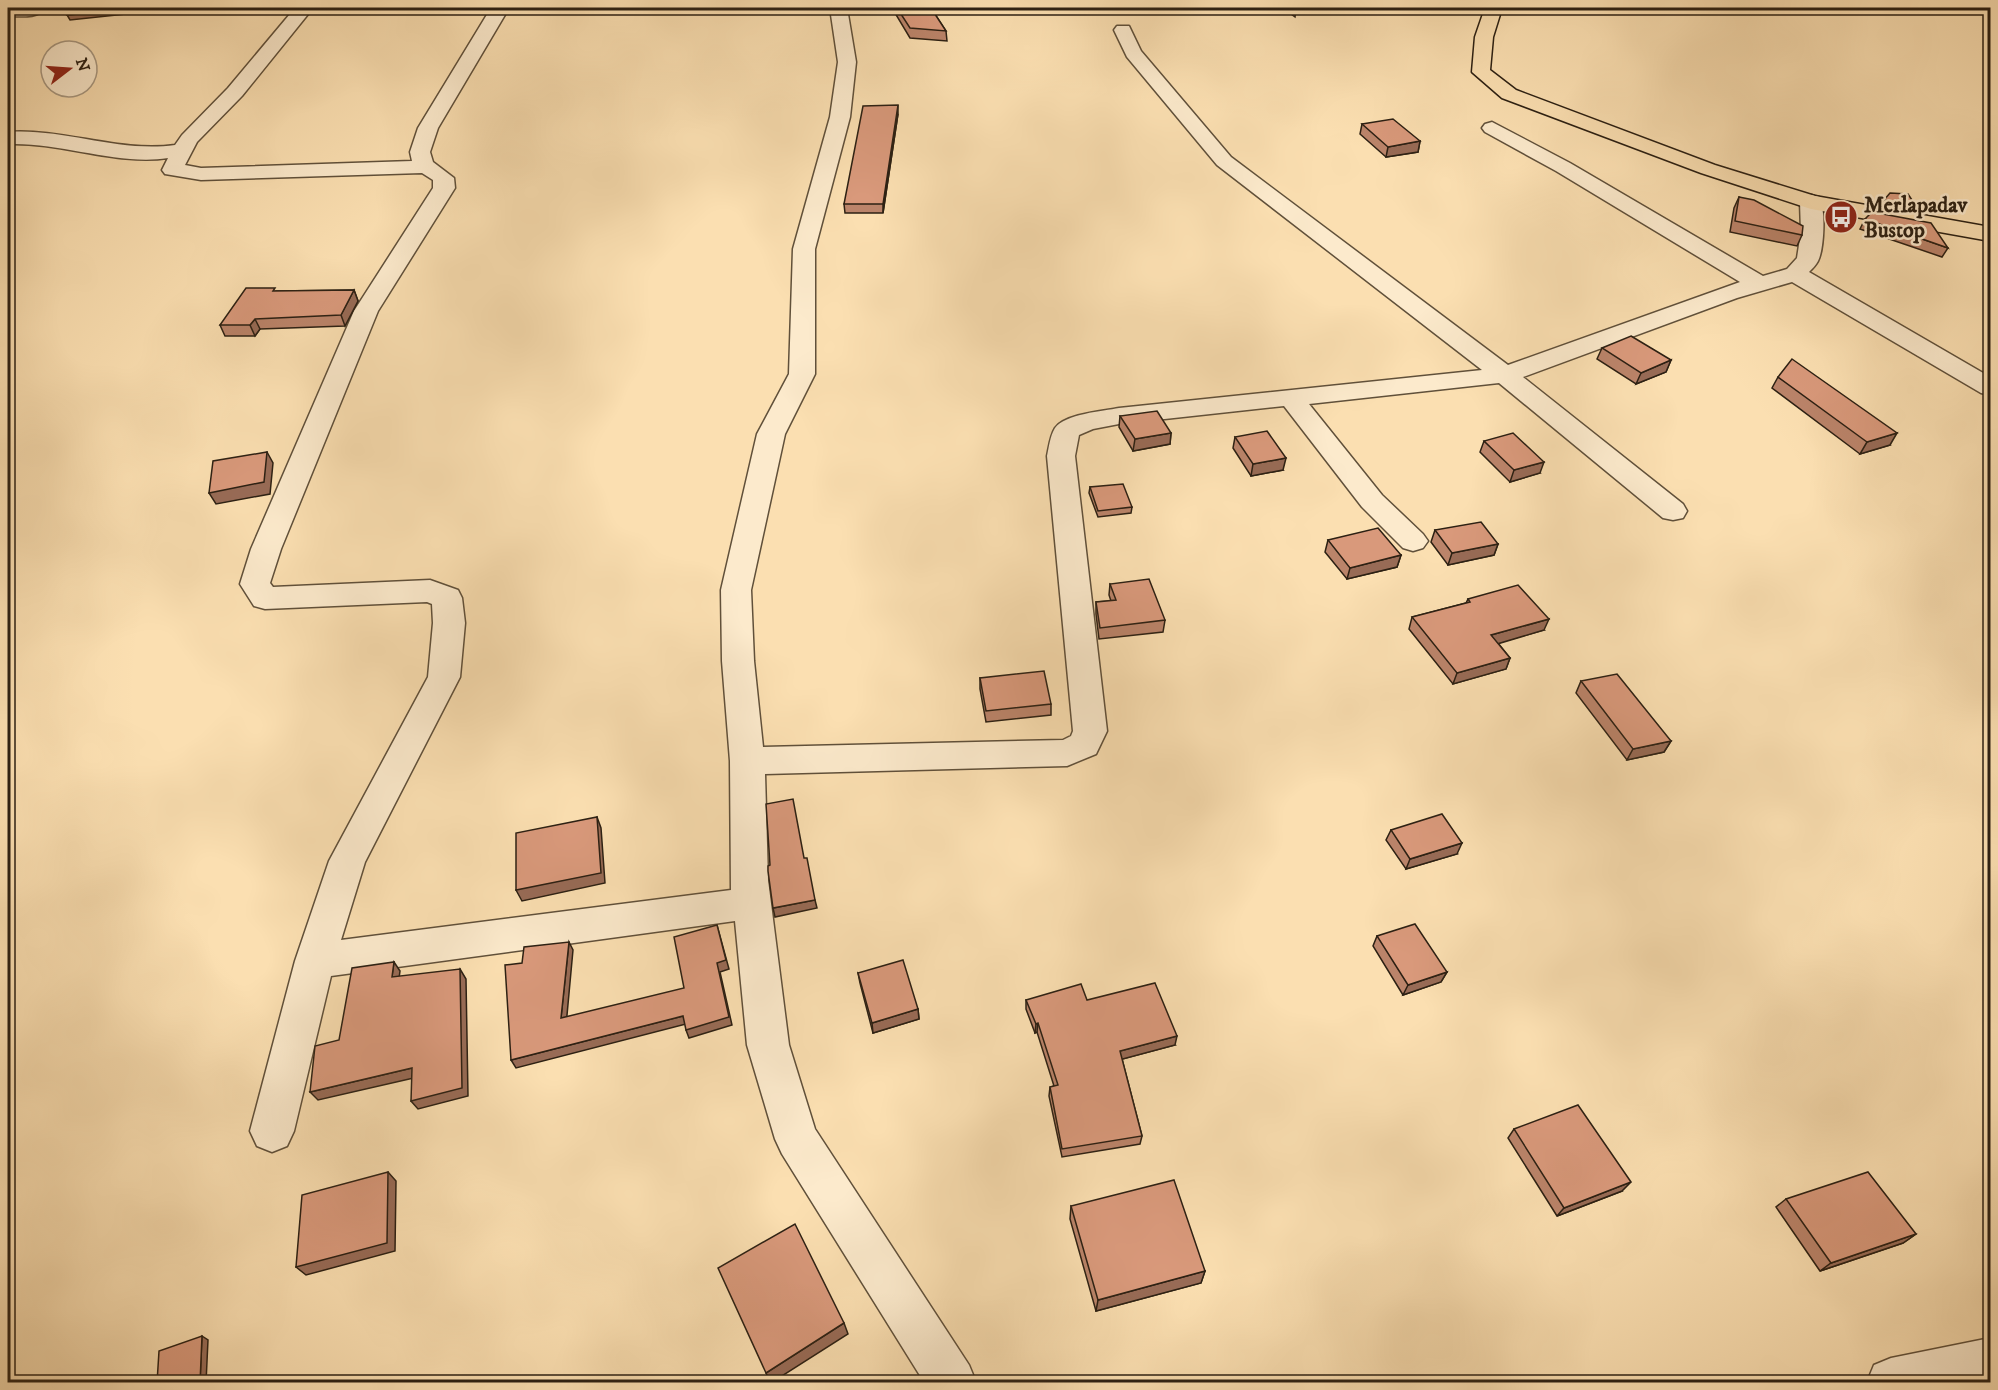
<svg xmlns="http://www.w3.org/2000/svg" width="1998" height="1390" viewBox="0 0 1998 1390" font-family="'IM FELL DW Pica',serif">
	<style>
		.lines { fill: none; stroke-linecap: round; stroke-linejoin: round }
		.minor-casing { stroke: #60503a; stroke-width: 3 }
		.major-casing { stroke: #2c2013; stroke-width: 3 }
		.minor { fill: #fceacc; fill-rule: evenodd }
		.major { fill: #fbdfb1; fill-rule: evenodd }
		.wall { fill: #bb846a; stroke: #2c2013; stroke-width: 1.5 }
		.shaded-wall { fill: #986b56; stroke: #2c2013; stroke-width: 1.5 }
		.building { fill: #d9997b; stroke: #2c2013; stroke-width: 1.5 }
		.labels { text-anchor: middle; stroke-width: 5; stroke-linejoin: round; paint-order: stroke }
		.far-poi-label { font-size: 22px; font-weight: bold; fill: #2c2013; stroke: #fceacc; text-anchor: start }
	</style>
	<rect width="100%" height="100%" fill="#fbdfb1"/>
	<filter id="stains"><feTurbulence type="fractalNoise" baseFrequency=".00333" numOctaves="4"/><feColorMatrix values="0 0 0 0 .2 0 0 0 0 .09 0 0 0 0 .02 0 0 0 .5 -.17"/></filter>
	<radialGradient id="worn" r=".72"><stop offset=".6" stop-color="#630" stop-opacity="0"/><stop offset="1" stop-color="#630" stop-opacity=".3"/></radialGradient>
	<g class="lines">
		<g class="minor-casing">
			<g id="minor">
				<path d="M 8,8 L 46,8 C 37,19 21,16 8,16 Z"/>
				<path d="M 295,8 L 313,8 L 242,96 L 197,142 L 185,165 L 201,168 L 412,161 L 410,152 L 418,128 L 491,8 L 509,8 L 438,128 L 430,152 L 433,162 L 454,178 L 455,188 L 378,311 L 281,549 L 270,583 L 273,587 L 430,580 L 458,590 L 462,598 L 465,623 L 460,677 L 365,862 L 341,940 L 731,890 L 730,761 L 722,661 L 721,590 L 757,434 L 789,374 L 793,249 L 830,117 L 838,62 L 830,8 L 847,8 L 856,62 L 850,117 L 815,249 L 815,374 L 785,434 L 751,590 L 754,661 L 763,747 L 1063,740 L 1071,736 L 1073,731 L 1047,456 C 1049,447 1050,436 1055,428 C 1065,414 1103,411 1119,408 L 1482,370 L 1217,165 L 1127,57 L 1114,30 L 1117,26 L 1129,26 L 1141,51 L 1231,157 L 1508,365 L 1740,282 L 1556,171 L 1485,132 L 1482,128 L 1485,124 L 1492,122 L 1570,163 L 1763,276 L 1787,269 L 1797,258 L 1801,232 L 1800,202 L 1803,197 L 1811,195 L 1819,197 C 1826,208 1824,249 1818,261 C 1816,265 1812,269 1809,272 L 1990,377 L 1990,395 L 1981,393 L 1792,282 L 1737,298 L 1523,377 L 1683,504 L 1687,511 L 1683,518 L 1673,520 L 1663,518 L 1499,383 L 1309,404 L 1382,495 L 1423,534 L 1428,541 L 1423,548 L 1413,551 L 1403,548 L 1362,507 L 1284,406 L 1119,424 L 1093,429 L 1079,435 L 1075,456 L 1107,731 L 1096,754 L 1067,766 L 765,774 L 768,880 L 789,1045 L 815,1129 L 969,1365 L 976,1382 L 924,1382 L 782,1154 L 775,1139 L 747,1045 L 735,921 L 331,976 L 294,1131 L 287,1146 L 272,1152 L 257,1146 L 250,1131 L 295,961 L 329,861 L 428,677 L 433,623 L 432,604 L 427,602 L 265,609 L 254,606 L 240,584 L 251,549 L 354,311 L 433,188 L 433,180 L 422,173 L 201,180 L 165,174 L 162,170 L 168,158 C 118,166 62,142 8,144 L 8,132 C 64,128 119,153 175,145 L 182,135 L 228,88 Z"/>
				<polygon points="1990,1338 1990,1382 1867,1382 1874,1365 1891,1358"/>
			</g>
		</g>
		<g class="major-casing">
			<polygon id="major" points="1485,8 1502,8 1493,37 1490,70 1516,90 1715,165 1815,196 1990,227 1990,241 1811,209 1701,173 1502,98 1472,72 1475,37"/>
		</g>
		<use href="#minor" class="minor"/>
		<use href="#major" class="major"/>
	</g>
	<g class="wall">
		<polygon points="892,8 931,8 946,31 947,41 910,38"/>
		<polygon points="1283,8 1295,8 1296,10 1295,17"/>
		<polygon points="898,114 883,213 845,213 844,204"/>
		<polygon points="1362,124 1420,141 1418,152 1386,157 1360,134"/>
		<polygon points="1739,197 1802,235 1797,246 1730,232 1734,208"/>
		<polygon points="1884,200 1916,206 1913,211 1881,205"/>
		<polygon points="1865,219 1948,248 1942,257 1860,229"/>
		<polygon points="354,290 358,301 345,326 260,329 255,336 225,336 220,325 276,291"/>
		<polygon points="1602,348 1671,360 1666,372 1636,384 1597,359"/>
		<polygon points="1778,377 1890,445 1860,454 1772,388"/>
		<polygon points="1120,416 1171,433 1170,444 1133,451 1119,427"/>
		<polygon points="1235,437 1283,470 1251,476 1233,448"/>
		<polygon points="1484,441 1540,473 1510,482 1480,452"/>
		<polygon points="1090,487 1132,507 1131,513 1098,517 1089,493"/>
		<polygon points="1435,530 1498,544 1494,555 1448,565 1431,542"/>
		<polygon points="1328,540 1401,555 1397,567 1347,579 1325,552"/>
		<polygon points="1110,584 1165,620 1163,632 1099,639 1096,614 1096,602 1111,601 1109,595"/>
		<polygon points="1468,599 1544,630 1498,643 1510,658 1506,669 1453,684 1409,629 1412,617 1466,603"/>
		<polygon points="980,678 1051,704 1051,715 986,722 980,689"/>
		<polygon points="1581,681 1671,741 1664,752 1627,760 1576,693"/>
		<polygon points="1391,830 1457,854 1406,869 1386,840"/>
		<polygon points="1377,936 1447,972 1441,982 1403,995 1373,946"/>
		<polygon points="858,973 918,1009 919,1019 873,1033 860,983"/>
		<polygon points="1026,1000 1087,1000 1175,1045 1122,1059 1142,1136 1140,1144 1062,1157 1049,1096 1050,1087 1054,1086 1037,1032 1035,1033 1026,1009"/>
		<polygon points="1514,1129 1622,1191 1557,1216 1508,1138"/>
		<polygon points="1786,1199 1916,1234 1903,1243 1820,1271 1776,1207"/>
		<polygon points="1071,1206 1205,1271 1201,1283 1096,1311 1070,1219"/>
	</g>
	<g class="shaded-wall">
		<polygon points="141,8 156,8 154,11 70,20 67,15"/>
		<polygon points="944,8 1005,8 944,13"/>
		<polygon points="898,105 898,114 883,213 883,204"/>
		<polygon points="1420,141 1418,152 1386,157 1388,147"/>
		<polygon points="354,290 358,301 345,326 341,315"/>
		<polygon points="255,319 260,329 255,336 250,325"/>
		<polygon points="1671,360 1666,372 1636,384 1641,373"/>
		<polygon points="1171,433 1170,444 1133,451 1135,439"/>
		<polygon points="1897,433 1890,445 1860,454 1867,442"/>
		<polygon points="267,452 273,463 270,494 216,504 209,493"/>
		<polygon points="1286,458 1283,470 1251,476 1253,464"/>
		<polygon points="1544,462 1540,473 1510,482 1514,470"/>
		<polygon points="1498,544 1494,555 1448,565 1452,553"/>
		<polygon points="1401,555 1397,567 1347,579 1350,568"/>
		<polygon points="1549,619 1544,630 1487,647 1491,635"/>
		<polygon points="1510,658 1506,669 1453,684 1457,673"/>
		<polygon points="1671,741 1664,752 1627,760 1633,749"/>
		<polygon points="597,817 601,828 605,883 522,901 516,890"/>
		<polygon points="1462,843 1457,854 1406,869 1410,859"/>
		<polygon points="815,900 817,908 775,917 773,908"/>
		<polygon points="717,925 729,969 720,972 732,1025 689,1038 686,1030 717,963"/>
		<polygon points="569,942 573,950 566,1026 561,1018"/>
		<polygon points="394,962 400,971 398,986 392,977"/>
		<polygon points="460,969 466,979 468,1096 418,1109 411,1101"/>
		<polygon points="1447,972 1441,982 1403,995 1408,985"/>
		<polygon points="918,1009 919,1019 873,1033 872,1023"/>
		<polygon points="683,1016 686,1024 516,1068 511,1060"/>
		<polygon points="1038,1023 1037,1032 1035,1033 1036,1024"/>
		<polygon points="1177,1036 1175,1045 1119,1060 1120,1051"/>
		<polygon points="412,1068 418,1077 318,1100 310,1092"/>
		<polygon points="388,1172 396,1181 395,1251 306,1275 296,1267"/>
		<polygon points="1631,1182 1622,1191 1557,1216 1564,1208"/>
		<polygon points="1916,1234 1903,1243 1820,1271 1831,1263"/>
		<polygon points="1205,1271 1201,1283 1096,1311 1098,1300"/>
		<polygon points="844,1323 848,1334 771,1383 766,1373"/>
		<polygon points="202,1336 208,1340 206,1383 200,1383"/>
	</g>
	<g class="building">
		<polygon points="71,8 141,8 67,15"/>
		<polygon points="897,8 931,8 946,31 910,28"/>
		<polygon points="898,105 883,204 844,204 863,106"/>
		<polygon points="1393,119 1420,141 1388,147 1362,124"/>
		<polygon points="1890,193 1908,194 1916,206 1884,200"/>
		<polygon points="1739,197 1754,200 1803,226 1802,235 1735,221"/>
		<polygon points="1872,212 1931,223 1948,248 1865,219"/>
		<polygon points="246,288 275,288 273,291 354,290 341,315 255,319 250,325 220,325"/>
		<polygon points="1631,336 1671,360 1641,373 1602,348"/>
		<polygon points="1792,359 1897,433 1867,442 1778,377"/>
		<polygon points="1157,411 1171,433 1135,439 1120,416"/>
		<polygon points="1267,431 1286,458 1253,464 1235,437"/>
		<polygon points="1513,433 1544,462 1514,470 1484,441"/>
		<polygon points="267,452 264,482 209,493 213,461"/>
		<polygon points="1123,484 1132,507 1098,511 1090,487"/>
		<polygon points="1481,522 1498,544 1452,553 1435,530"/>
		<polygon points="1378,528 1401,555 1350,568 1328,540"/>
		<polygon points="1149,579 1165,620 1100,628 1096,602 1116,600 1110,584"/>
		<polygon points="1518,585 1549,619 1491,635 1510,658 1457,673 1412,617 1470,602 1468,599"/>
		<polygon points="1044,671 1051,704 986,711 980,678"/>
		<polygon points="1617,674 1671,741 1633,749 1581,681"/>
		<polygon points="793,799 804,858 807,858 815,900 773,908 768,871 768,866 770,865 766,804"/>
		<polygon points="1442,814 1462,843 1410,859 1391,830"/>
		<polygon points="597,817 601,873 516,890 516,833"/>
		<polygon points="1415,924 1447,972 1408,985 1377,936"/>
		<polygon points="717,925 726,960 717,963 729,1017 686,1030 683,1016 511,1060 505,965 522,963 524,947 569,942 561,1018 684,988 674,937"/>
		<polygon points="903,960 918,1009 872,1023 858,973"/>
		<polygon points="394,962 392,977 460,969 462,1088 411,1101 412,1068 310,1092 315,1046 339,1040 352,968"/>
		<polygon points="1155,983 1177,1036 1120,1051 1142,1136 1062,1149 1050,1087 1058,1085 1038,1023 1036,1024 1026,1000 1081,984 1087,1000"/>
		<polygon points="1578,1105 1631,1182 1564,1208 1514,1129"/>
		<polygon points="388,1172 387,1243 296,1267 302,1195"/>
		<polygon points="1868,1172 1916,1234 1831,1263 1786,1199"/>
		<polygon points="1174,1180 1205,1271 1098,1300 1071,1206"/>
		<polygon points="795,1224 844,1323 766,1373 718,1268"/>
		<polygon points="202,1336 200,1383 157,1383 159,1351"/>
	</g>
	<defs>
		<g id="bus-disc" transform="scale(1.725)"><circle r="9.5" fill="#8f2418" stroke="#fceacc"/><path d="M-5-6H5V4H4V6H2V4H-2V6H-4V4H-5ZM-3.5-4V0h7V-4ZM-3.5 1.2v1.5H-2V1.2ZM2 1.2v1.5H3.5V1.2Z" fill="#fff"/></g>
	</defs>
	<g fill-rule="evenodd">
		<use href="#bus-disc" x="1841" y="217"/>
	</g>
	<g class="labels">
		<g class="far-poi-label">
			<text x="1864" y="212">Merlapadav<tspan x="1864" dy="25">Bustop</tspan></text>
		</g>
	</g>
	<rect width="1998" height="1390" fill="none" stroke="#fbdfb1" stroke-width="30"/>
	<rect x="9" y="9" width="1980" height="1372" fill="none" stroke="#2c2013" stroke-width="3"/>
	<rect x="15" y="15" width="1968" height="1360" fill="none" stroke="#2c2013" stroke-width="1.5"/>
	<g transform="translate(69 69) rotate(73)"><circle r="28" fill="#fceacc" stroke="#a99982" stroke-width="1.5"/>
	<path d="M0-4.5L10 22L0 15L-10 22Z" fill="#8f2418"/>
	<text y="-9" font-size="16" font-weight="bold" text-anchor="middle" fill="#2c2013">N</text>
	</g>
	<rect width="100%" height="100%" filter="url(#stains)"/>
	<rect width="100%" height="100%" fill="url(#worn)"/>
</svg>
